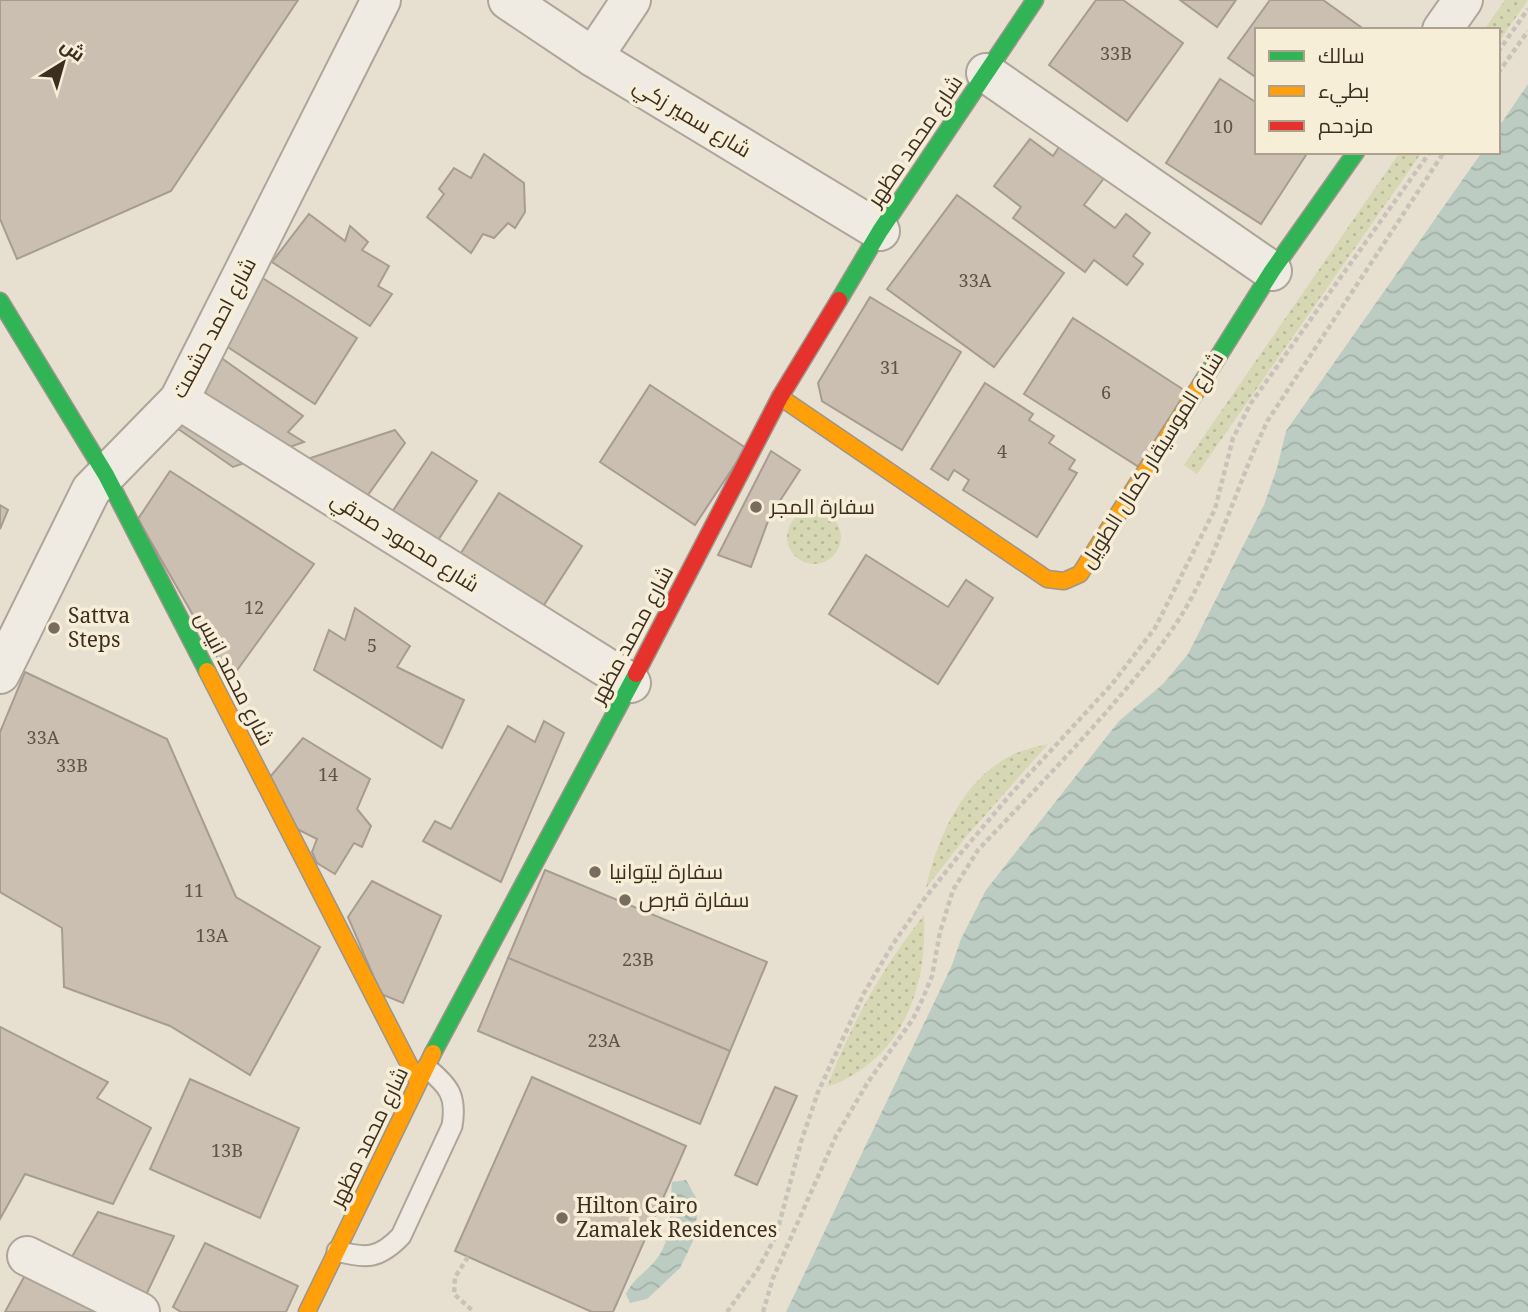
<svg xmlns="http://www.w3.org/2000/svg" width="1528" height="1312" viewBox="0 0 1528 1312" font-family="'Noto Serif',Cairo,serif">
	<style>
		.grass { fill: url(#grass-dots) }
		.water { fill: url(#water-waves) }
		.building { fill: #cbbfb2; stroke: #a89c90; stroke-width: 2 }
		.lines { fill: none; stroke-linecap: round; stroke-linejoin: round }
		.lane-casing { stroke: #ada599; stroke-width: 23 }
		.street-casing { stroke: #ada599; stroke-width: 42 }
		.fast-casing { stroke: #9c958a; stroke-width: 19 }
		.slow-casing { stroke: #9c958a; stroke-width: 19 }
		.jam-casing { stroke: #9c958a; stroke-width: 19 }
		.path { stroke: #c8c2b9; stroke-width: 4.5; stroke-dasharray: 5 3.5; stroke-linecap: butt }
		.lane { stroke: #efebe3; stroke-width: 19 }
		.street { stroke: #efebe3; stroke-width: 38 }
		.fast { stroke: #30b455; stroke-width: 16 }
		.slow { stroke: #ff9f0a; stroke-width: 16 }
		.jam { stroke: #e5322d; stroke-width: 16 }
		.poi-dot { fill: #786c5e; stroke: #f7eed8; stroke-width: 2.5 }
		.labels { text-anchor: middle; stroke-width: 7; stroke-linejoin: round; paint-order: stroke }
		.number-label { font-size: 18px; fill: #605244 }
		.street-label { font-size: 21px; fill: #3d2e20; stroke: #f7eed8 }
		.poi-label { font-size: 21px; fill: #3d2e20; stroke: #f7eed8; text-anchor: start }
	</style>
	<defs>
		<pattern id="grass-dots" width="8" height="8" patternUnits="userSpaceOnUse" patternTransform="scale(1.75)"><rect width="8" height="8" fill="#d6d7b3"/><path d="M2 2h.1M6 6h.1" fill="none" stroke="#b9b99a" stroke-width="1.8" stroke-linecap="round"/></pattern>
		<pattern id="water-waves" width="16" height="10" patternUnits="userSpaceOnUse" patternTransform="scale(1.75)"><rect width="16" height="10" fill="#bcccc2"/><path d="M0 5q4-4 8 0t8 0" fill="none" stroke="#a2b0a6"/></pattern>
	</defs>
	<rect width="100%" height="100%" fill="#e7e0d1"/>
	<g class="grass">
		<polygon points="1505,0 1528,0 1498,43 1498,30 1484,30"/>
		<polygon points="1400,152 1422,152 1197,474 1184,465"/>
		<circle cx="814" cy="537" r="27"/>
		<path d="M 1048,744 L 965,838 L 926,888 C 937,838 963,779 1012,755 C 1024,749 1036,747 1048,744 Z"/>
		<path d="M 924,915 C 928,989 901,1061 827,1087 C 851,1024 882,968 924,915 Z"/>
	</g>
	<g class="water">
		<polygon points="1528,84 1528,1312 786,1312 952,965 961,939 986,890 1119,721 1163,684 1188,654 1264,505 1277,468 1286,431 1482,152 1498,152 1498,128"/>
		<path d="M 686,1180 L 699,1203 L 693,1241 L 680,1268 L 647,1299 L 630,1303 L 626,1294 C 633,1279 645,1273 655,1261 C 674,1239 669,1209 672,1182 Z"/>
	</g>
	<g class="building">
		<polygon points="0,0 298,0 171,191 17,259 0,219"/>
		<polygon points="1096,0 1123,0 1183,43 1127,121 1049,65"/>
		<polygon points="1180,0 1236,0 1217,27"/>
		<polygon points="1270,0 1323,0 1365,30 1257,30 1257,78 1228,58"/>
		<polygon points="1220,79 1257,103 1257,152 1308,152 1261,224 1166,163"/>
		<polygon points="1030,139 1053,156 1063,141 1107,174 1084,205 1115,228 1126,214 1150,233 1133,256 1143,264 1127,285 1094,260 1085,272 1013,218 1021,207 994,186"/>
		<polygon points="484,154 524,183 525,212 515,228 508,223 494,238 483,234 471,253 427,217 444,194 439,189 454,168 471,178"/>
		<polygon points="957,195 1064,273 994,367 887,289"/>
		<polygon points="309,214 345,241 350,226 368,242 362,250 389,266 378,286 392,294 370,326 272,262"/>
		<polygon points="261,277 357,338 315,404 220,342"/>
		<polygon points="870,297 961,352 902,450 822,401 818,383"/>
		<polygon points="1073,318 1187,392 1139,467 1024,394"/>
		<polygon points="220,357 303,416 288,432 304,442 233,467 174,426"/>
		<polygon points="985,383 1033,414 1029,420 1054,436 1049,443 1075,460 1069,469 1077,473 1037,537 963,490 969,480 954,470 948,480 931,469"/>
		<polygon points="650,385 746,448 695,525 600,462"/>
		<polygon points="395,430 405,443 348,523 274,470"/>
		<polygon points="771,451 800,470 770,516 751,567 718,555"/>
		<polygon points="432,452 477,481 421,566 376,536"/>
		<polygon points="170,471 314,564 230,680 138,519"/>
		<polygon points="499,493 582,546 533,622 454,564"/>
		<polygon points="0,505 8,510 0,529"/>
		<polygon points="866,555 948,607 966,580 993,598 938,684 829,614"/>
		<polygon points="355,608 410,646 397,667 464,700 442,748 314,670 329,630 345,640"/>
		<polygon points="25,672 167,739 236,897 320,947 250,1075 170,1026 64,987 62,928 0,892 0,732"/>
		<polygon points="544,721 564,733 501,882 423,841 435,821 451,829 508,726 535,742"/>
		<polygon points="303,738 370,779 357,809 371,826 362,847 354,843 335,874 317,863 312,852 317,839 297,829 270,777"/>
		<polygon points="545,870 767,962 730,1051 508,958"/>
		<polygon points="372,881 441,916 403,1003 381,994 348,917"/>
		<polygon points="508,958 730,1051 700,1124 478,1031"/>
		<polygon points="0,1027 108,1082 97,1098 151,1128 113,1204 25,1174 0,1219"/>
		<polygon points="532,1077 686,1146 613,1312 592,1312 455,1251"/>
		<polygon points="190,1079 299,1128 260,1218 150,1169"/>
		<polygon points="775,1087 797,1096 757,1185 735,1175"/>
		<polygon points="98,1212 174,1236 146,1295 70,1260"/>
		<polygon points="205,1243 298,1286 286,1312 181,1312 173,1307"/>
		<polygon points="30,1266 99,1300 94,1312 5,1312"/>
	</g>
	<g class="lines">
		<g class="lane-casing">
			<path id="lane" d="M 337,1251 C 366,1259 379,1259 401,1236 L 452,1126 C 457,1096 449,1086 427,1068"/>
		</g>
		<g class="street-casing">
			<g id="street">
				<polyline points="508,0 593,57 880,231"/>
				<polyline points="1442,30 1463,0"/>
				<polyline points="593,57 631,0"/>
				<polyline points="986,73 1272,271"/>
				<polyline points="179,400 631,683"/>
				<polyline points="0,674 91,490 179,400 381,0"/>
				<polyline points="27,1256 140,1312"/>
			</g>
		</g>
		<g class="fast-casing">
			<g id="fast">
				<polyline points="839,300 880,231 1035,0"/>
				<polyline points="0,301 106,475 207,671"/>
				<polyline points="1201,384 1272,271 1356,152"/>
				<polyline points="433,1053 636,674"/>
			</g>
		</g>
		<g class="slow-casing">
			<g id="slow">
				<polyline points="780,397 1047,579 1064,581 1080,574 1201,384"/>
				<polyline points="207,671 418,1082"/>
				<polyline points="307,1312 433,1053"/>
			</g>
		</g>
		<g class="jam-casing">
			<polyline id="jam" points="636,674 780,397 839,300"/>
		</g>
		<g class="path">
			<polyline points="1498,52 1528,9"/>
			<polyline points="1498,73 1528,31"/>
			<polyline points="468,1257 455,1277 454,1294 474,1312"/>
			<polyline points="727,1312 758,1269 776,1236 801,1142 818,1092 864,993 893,944 925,898 960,854 1010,795 1112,684 1155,628 1215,509 1233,438 1251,403 1430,152"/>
			<path d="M 763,1312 L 773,1278 L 836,1136 L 868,1082 L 913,1019 L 923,998 L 932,976 L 940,932 L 953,890 L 978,850 C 1026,799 1075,749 1120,696 C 1143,669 1166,641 1184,611 C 1220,550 1237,483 1268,420 L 1444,152"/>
		</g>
		<use href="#lane" class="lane"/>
		<use href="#street" class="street"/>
		<use href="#fast" class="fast"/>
		<use href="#slow" class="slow"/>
		<use href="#jam" class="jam"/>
	</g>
	<g class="poi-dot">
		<circle cx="756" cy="507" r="7"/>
		<circle cx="54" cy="628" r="7"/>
		<circle cx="595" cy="872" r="7"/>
		<circle cx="625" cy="900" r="7"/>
		<circle cx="562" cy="1218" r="7"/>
	</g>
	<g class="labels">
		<g class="number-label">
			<text x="1116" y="60">33B</text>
			<text x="1223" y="133">10</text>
			<text x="975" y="287">33A</text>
			<text x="890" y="374">31</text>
			<text x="1106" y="399">6</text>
			<text x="1002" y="458">4</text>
			<text x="254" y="614">12</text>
			<text x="372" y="652">5</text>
			<text x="43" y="744">33A</text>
			<text x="72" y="772">33B</text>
			<text x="328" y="781">14</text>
			<text x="194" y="897">11</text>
			<text x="212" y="942">13A</text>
			<text x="638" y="966">23B</text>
			<text x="604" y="1047">23A</text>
			<text x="227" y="1157">13B</text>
		</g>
		<g class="street-label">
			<text transform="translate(692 118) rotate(31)" y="7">شارع سمير زكي</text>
			<text transform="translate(915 141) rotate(-56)" y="7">شارع محمد مظهر</text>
			<text transform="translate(214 328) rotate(-62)" y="7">شارع احمد حشمت</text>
			<text transform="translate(1152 460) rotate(-58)" y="7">شارع الموسيقار كمال الطويل</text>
			<text transform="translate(405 542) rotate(32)" y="7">شارع محمود صدقي</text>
			<text transform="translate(632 635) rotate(-62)" y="7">شارع محمد مظهر</text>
			<text transform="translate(234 679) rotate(63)" y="7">شارع محمد انيس</text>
			<text transform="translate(369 1137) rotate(-64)" y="7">شارع محمد مظهر</text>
		</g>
		<g class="poi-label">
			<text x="770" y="514">سفارة المجر</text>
			<text x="68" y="623">Sattva<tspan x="68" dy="24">Steps</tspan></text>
			<text x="609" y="879">سفارة ليتوانيا</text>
			<text x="639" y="907">سفارة قبرص</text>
			<text x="576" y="1213">Hilton Cairo<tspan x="576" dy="24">Zamalek Residences</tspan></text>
		</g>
	</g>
	<rect x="1255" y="28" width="245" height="126" fill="#f7eed8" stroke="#ada18e" stroke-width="2"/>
	<rect x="1269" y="51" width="35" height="10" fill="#30b455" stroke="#ada18e" stroke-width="2"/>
	<text x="1318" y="63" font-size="21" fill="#3d2e20">سالك</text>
	<rect x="1269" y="86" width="35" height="10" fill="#ff9f0a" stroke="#ada18e" stroke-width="2"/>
	<text x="1318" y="98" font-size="21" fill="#3d2e20">بطيء</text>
	<rect x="1269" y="121" width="35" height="10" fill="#e5322d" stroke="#ada18e" stroke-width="2"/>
	<text x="1318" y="133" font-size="21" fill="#3d2e20">مزدحم</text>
	<g transform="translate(63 63) rotate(37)" stroke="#f7eed8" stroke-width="5" paint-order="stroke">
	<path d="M0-5L12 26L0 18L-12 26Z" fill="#3d2e20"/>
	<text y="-10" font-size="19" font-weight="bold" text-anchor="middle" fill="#3d2e20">ش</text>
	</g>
</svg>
